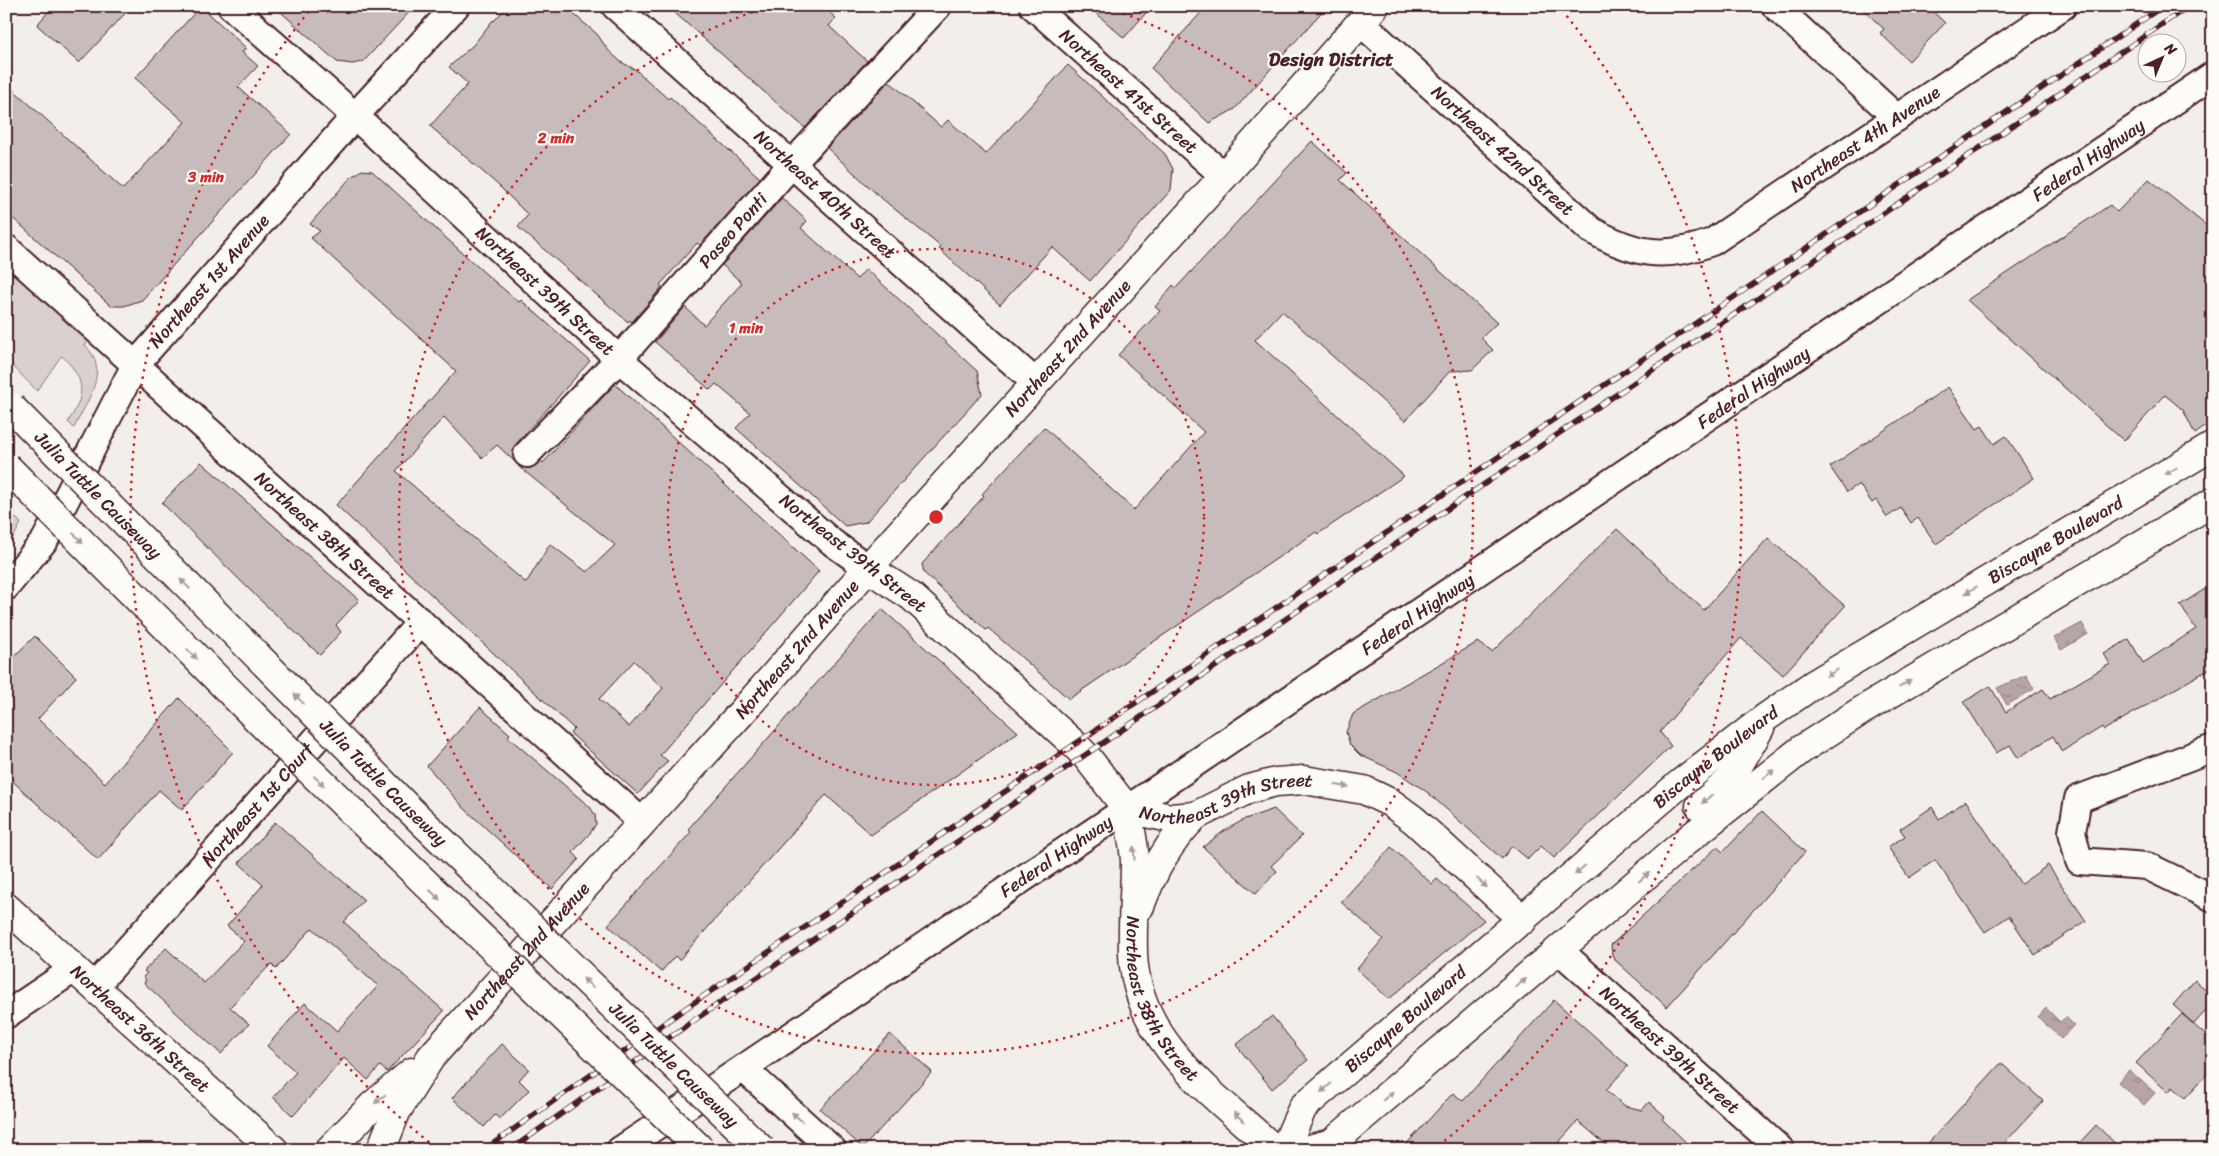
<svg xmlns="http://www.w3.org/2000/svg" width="2219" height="1156" viewBox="0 0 2219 1156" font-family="Sriracha,sans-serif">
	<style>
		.green { fill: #d9d0cf; stroke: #92787d }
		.water { fill: url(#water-ripples); stroke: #8b6f75 }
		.building { fill: #c8bbbb; stroke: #4a1f2b; fill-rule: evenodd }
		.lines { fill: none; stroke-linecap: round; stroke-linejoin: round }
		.minor-casing { stroke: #4a1f2b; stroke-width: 30 }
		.major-casing { stroke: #4a1f2b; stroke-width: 31 }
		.minor { stroke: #fdfcf7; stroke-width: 26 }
		.major { stroke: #fdfcf7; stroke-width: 28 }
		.rail-casing { stroke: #4a1f2b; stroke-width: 5.5 }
		.rail { stroke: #fdfcf7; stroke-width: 4; stroke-dasharray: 11; stroke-linecap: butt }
		.highway-bridge-casing { stroke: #4a1f2b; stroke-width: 31; stroke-linecap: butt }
		.highway-bridge { stroke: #fdfcf7; stroke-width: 28 }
		.oneway { fill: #ac999b }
		.ring { fill: none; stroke: #d62828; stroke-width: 2.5; stroke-dasharray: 2.5 5 }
		.labels { text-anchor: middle; stroke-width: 4.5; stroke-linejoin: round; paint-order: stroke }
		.street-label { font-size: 18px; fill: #4a1f2b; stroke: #fdfcf7 }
		.neighbourhood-label { font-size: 19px; font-weight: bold; fill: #4a1f2b; stroke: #fdfcf7 }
		.centre { fill: #d62828; stroke: #fdfcf7; stroke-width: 2.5 }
		.ring-label { font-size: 15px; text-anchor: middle; font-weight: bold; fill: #d62828; stroke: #fdfcf7; stroke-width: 4.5; stroke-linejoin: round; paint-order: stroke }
	</style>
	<defs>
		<pattern id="water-ripples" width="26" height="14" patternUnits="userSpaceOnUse" patternTransform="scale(1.25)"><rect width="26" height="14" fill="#b7a5a6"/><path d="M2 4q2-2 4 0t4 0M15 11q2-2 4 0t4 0" fill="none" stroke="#978687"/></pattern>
	</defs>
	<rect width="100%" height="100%" fill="#f2efeb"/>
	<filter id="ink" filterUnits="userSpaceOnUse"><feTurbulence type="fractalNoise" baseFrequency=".02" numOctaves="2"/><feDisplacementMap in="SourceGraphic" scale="10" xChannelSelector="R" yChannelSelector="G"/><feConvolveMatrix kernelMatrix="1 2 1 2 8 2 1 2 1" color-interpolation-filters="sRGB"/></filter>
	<g filter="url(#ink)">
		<g class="green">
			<path d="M 6,267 L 88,341 L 85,345 C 111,370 87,401 74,428 L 68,422 C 85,395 87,381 63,357 L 61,356 L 37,391 L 6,359 Z"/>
			<polygon points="16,518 21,523 10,544 6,544 6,523"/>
		</g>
		<g class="water">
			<polygon points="2082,623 2088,634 2061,650 2054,638"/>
			<polygon points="2026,675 2034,689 2007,705 1997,688"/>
			<polygon points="2046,1008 2060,1022 2066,1017 2074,1025 2061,1039 2038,1017"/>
			<polygon points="2129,1070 2155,1093 2144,1105 2118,1082"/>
		</g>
		<g class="building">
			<polygon points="53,6 132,6 79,63 37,25"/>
			<polygon points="201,6 246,48 242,52 258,66 238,87 291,134 142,300 124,306 111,306 6,212 6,83 123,189 185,122 135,78"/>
			<polygon points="274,6 415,6 363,62 352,64 337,62"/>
			<polygon points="507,6 564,6 597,34 608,50 621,62 636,70 668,99 670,97 760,178 700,245 697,243 660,285 662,287 632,322 630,320 628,322 518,227 528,215 498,185 430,126 468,84 449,67 474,44 493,20 494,21"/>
			<polygon points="667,6 822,6 836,18 829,26 867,61 805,128"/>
			<polygon points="1088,6 1152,6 1124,38"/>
			<polygon points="1207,6 1327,6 1235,109 1209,123 1151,68"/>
			<polygon points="1859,6 1927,6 1945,23 1909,61 1880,33 1884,29"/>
			<polygon points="1068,65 1165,154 1173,169 1171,190 1090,281 1052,247 1000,305 939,249 941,247 880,197 827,148 889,81 941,127 948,120 986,154"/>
			<polygon points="1312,141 1347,173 1340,180 1497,323 1481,338 1493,350 1472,370 1450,371 1405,421 1282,311 1255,340 1404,476 1318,534 1316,532 1069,699 988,628 986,630 924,573 922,564 984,496 982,494 1044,427 1134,510 1204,432 1118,355 1160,311 1155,307 1173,285 1176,288"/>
			<path d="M 362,170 L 372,171 L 380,178 L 488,276 L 519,302 L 521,300 L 590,361 L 516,444 L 512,451 L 516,463 L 497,445 L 482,458 L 444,417 L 396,471 L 526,583 L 550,544 L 587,572 L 615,545 L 518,466 L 531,468 L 541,461 L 543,463 L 615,384 L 819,571 L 660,755 L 668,761 L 638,794 L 570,733 L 574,729 L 336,505 L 456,371 L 311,238 L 320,231 L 310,224 L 351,177 ZM 634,661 L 663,688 L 629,727 L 599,699 Z"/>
			<polygon points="2149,179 2213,231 2213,421 2195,434 2183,410 2165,395 2124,441 1967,300 2110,205 2117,212"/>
			<polygon points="782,198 807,221 801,228 857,279 866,269 977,371 982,394 866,522 845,526 736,428 750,413 716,384 710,390 655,342 685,307 704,325 742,283 722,265"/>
			<polygon points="1948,387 1977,429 1982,426 1994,444 2006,436 2034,478 1936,544 1918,518 1911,523 1901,508 1887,517 1876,500 1872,503 1859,484 1847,492 1830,467"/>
			<polygon points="201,462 359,600 336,625 341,632 320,655 260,600 162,503"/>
			<polygon points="1617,529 1704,610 1768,538 1845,606 1783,675 1741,638 1660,732 1671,746 1554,858 1541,846 1528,859 1512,846 1502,859 1427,792 1397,772 1360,755 1350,745 1346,732 1353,714 1478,642 1492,652"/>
			<polygon points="2205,589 2213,601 2213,667 2104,730 2102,727 2062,752 2053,736 2018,758 2010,745 1996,753 1964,702 1990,686 2006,712 2043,689 2050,699 2110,664 2104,654 2129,639 2143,663 2196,629 2180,605"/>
			<polygon points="882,609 1018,732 871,835 826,795 679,960 675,956 661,972 608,925 691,832 688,829"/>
			<polygon points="35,636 76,677 38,719 105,783 179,698 233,752 182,810 159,790 98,860 6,775 6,664"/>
			<polygon points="480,707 510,734 508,737 590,807 595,815 596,824 591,832 573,852 579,859 552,889 464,808 427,766"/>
			<polygon points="1966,801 2021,884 2048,865 2086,921 2035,955 2009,916 1985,932 1935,860 1909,878 1888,847 1905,836 1900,829 1932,807 1939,819"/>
			<polygon points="1274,809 1302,836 1271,866 1277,871 1256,894 1203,847 1224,831 1245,819"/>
			<polygon points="1762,811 1805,852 1667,1007 1616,961 1612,955 1611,945 1717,847 1723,852"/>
			<polygon points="275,822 364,900 344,922 444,1011 387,1072 380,1066 368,1080 344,1058 293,1116 273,1097 296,1072 267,1046 305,1003 337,1031 378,986 312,928 276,969 271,964 230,1007 249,1024 221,1054 144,983 146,980 143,977 147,973 144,971 166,948 204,983 244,941 227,926 263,885 239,863"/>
			<polygon points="1391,847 1432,884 1437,879 1484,920 1389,999 1357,969 1383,939 1341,902"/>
			<polygon points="2195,980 2213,997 2213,1003 2194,1024 2173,1005"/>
			<polygon points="1554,1000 1628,1066 1606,1090 1625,1106 1642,1110 1649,1102 1665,1116 1662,1119 1694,1150 1612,1150 1578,1121 1552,1150 1401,1150 1453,1093 1463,1101"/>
			<polygon points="2182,1014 2213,1042 2213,1068 2185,1098 2173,1087 2168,1092 2136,1063"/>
			<polygon points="1272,1016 1308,1060 1272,1089 1236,1045"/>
			<polygon points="890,1034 932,1072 863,1148 820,1109"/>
			<polygon points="502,1044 529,1069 519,1080 529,1090 500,1119 495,1115 484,1127 452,1098"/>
			<polygon points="2001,1063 2043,1101 1998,1150 1922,1150"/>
			<polygon points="2096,1125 2122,1150 2073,1150"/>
		</g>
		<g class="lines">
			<g class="minor-casing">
				<g id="minor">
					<path id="s1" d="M 231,6 L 355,116 L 619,359 L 833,543 L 868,568"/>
					<path id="s2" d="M 615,6 L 1036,383"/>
					<path id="s3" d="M 1033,6 L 1224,176"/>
					<polyline points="1775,6 1897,118"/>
					<path id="s4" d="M 1360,22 L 1591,230 C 1634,254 1664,260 1712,242 L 2063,6"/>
					<path id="s5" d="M 6,248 L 642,822"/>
					<path id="s6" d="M 527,454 L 619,359 L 791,165 L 938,6"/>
					<path id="s7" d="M 6,587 L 45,540 L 135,365 L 355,116 L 456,6"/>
					<polyline points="2213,748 2078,799 2072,832 2079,861 2147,866 2213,898"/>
					<path id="s8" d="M 1559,950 L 1781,1150"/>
					<path id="s9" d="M 94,987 L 421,622"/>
					<polyline points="6,1015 74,969"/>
					<polyline points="744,1069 833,1150"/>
					<path id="s10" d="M 620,1150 C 800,1032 977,908 1157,789 C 1510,553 1862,315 2213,75"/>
				</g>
			</g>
			<g class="major-casing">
				<g id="major">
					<path id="s11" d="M 868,568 L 911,596 L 1075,745 L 1086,756 L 1127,809 L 1170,818 L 1195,816 L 1249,789 L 1276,782 L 1304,780 L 1364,790 L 1391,803 L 1414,820 L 1523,920"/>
					<polyline points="1700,806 1730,780 1760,728"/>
					<path id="s12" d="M 1127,809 C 1130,826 1134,844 1135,861 C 1135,892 1132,922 1133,953 C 1136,1043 1215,1095 1275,1150"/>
					<path d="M 1140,906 C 1153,871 1168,843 1195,816"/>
					<path id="s13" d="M 6,907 L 274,1150"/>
					<polyline points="329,1150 373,1105 412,1072"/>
					<path id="s14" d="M 381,1150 L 396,1112 L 431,1057 L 742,712 L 868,568 L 1224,176 L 1375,6"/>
					<path id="s15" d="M 1284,1150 L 1303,1107 L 1682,782 L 1765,718 L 1814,684 L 2213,446"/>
					<polyline points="1305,1150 1332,1143 1686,841 1802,749 1861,711 2213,502"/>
				</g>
			</g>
			<use href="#minor" class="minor"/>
			<use href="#major" class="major"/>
			<g class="rail-casing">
				<g id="rail">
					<polyline points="484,1150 683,1010 2163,6"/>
					<polyline points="510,1150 693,1021 2189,6"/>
				</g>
			</g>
			<use href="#rail" class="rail"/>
			<g class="highway-bridge-casing">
				<g id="highway-bridge">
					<path id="s16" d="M 11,407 L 408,808 L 762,1150"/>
					<polyline points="6,466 275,737 701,1150"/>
				</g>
			</g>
			<use href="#highway-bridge" class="highway-bridge"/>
		</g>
		<defs><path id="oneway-solid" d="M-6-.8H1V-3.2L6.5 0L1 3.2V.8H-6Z" transform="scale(1.25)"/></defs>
		<g class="oneway">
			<use href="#oneway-solid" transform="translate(2171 471) rotate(150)"/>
			<use href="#oneway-solid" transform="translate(78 538) rotate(45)"/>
			<use href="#oneway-solid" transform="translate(185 584) rotate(-135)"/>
			<use href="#oneway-solid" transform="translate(1971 590) rotate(149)"/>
			<use href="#oneway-solid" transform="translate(192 654) rotate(45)"/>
			<use href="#oneway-solid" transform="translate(1832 673) rotate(148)"/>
			<use href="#oneway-solid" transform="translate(1905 684) rotate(-31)"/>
			<use href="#oneway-solid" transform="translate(299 699) rotate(-135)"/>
			<use href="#oneway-solid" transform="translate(1769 774) rotate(-37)"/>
			<use href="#oneway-solid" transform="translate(319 781) rotate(44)"/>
			<use href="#oneway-solid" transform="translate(1342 786) rotate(10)"/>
			<use href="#oneway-solid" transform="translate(1707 799) rotate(140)"/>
			<use href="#oneway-solid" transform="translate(1134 853) rotate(-95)"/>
			<use href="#oneway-solid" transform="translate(1580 870) rotate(139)"/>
			<use href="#oneway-solid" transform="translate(1644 877) rotate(-41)"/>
			<use href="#oneway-solid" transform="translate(1482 883) rotate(43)"/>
			<use href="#oneway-solid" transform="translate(435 895) rotate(44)"/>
			<use href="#oneway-solid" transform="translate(588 983) rotate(-136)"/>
			<use href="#oneway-solid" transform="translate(1521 983) rotate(-40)"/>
			<use href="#oneway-solid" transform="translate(1326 1088) rotate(139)"/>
			<use href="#oneway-solid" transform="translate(1388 1096) rotate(-40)"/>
			<use href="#oneway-solid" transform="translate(380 1099) rotate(140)"/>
			<use href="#oneway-solid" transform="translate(797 1117) rotate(-138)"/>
			<use href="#oneway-solid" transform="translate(1239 1117) rotate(-138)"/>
		</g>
	</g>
	<g class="ring">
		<circle cx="936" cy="517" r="268"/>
		<path d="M1102 6A537 537 0 1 1 770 6"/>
		<path d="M435 1147A805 805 0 0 1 310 10M1562 10A805 805 0 0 1 1437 1147"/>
	</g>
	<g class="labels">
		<g class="street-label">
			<text dy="6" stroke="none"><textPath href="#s3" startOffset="128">Northeast 41st Street</textPath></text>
			<text dy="6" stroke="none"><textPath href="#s4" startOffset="622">Northeast 4th Avenue</textPath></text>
			<text dy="6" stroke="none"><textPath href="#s4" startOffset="192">Northeast 42nd Street</textPath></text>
			<text dy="6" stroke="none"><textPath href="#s10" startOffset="1771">Federal Highway</textPath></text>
			<text dy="6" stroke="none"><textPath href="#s2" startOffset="282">Northeast 40th Street</textPath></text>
			<text dy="6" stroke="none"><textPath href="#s6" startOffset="304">Paseo Ponti</textPath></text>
			<text dy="6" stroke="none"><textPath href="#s7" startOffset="370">Northeast 1st Avenue</textPath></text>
			<text dy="6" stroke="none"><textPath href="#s1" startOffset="424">Northeast 39th Street</textPath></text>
			<text dy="6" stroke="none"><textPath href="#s14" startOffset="1059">Northeast 2nd Avenue</textPath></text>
			<text dy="6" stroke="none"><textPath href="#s10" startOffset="1366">Federal Highway</textPath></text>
			<text dy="6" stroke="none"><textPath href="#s16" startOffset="124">Julia Tuttle Causeway</textPath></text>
			<text dy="6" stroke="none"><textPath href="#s5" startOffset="429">Northeast 38th Street</textPath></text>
			<text dy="6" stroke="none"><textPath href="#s15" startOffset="992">Biscayne Boulevard</textPath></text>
			<text transform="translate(853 553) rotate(38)" y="6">Northeast 39th Street</text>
			<text dy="6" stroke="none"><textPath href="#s10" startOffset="961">Federal Highway</textPath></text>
			<text dy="6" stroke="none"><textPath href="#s14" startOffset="654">Northeast 2nd Avenue</textPath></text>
			<text dy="6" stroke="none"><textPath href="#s15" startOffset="588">Biscayne Boulevard</textPath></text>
			<text dy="6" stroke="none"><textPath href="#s16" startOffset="529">Julia Tuttle Causeway</textPath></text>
			<text dy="6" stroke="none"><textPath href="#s11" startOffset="459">Northeast 39th Street</textPath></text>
			<text dy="6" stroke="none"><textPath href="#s9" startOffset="245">Northeast 1st Court</textPath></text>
			<text dy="6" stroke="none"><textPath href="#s10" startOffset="526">Federal Highway</textPath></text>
			<text dy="6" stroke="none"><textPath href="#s14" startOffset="249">Northeast 2nd Avenue</textPath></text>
			<text dy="6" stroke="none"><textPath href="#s12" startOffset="198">Northeast 38th Street</textPath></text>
			<text dy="6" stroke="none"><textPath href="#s15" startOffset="182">Biscayne Boulevard</textPath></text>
			<text dy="6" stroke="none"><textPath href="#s13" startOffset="181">Northeast 36th Street</textPath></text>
			<text dy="6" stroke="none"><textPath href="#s8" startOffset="149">Northeast 39th Street</textPath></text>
			<text dy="6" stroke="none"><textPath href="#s16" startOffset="934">Julia Tuttle Causeway</textPath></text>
		</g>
		<g class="neighbourhood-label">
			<text x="1331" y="66">Design District</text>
		</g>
	</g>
	<circle cx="936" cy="517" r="8" class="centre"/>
	<g class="ring-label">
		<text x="556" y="143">2 min</text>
		<text x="206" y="182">3 min</text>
		<text x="746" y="333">1 min</text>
	</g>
	<rect width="2219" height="1156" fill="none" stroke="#fdfcf7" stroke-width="25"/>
	<rect x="12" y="12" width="2194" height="1131" fill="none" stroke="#4a1f2b" stroke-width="2" filter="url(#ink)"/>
	<g transform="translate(2162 58) rotate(44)"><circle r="24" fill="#fdfcf7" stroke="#b5a4a5"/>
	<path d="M0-4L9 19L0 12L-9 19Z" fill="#4a1f2b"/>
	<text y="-8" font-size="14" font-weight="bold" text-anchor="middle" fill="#4a1f2b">N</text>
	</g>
</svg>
